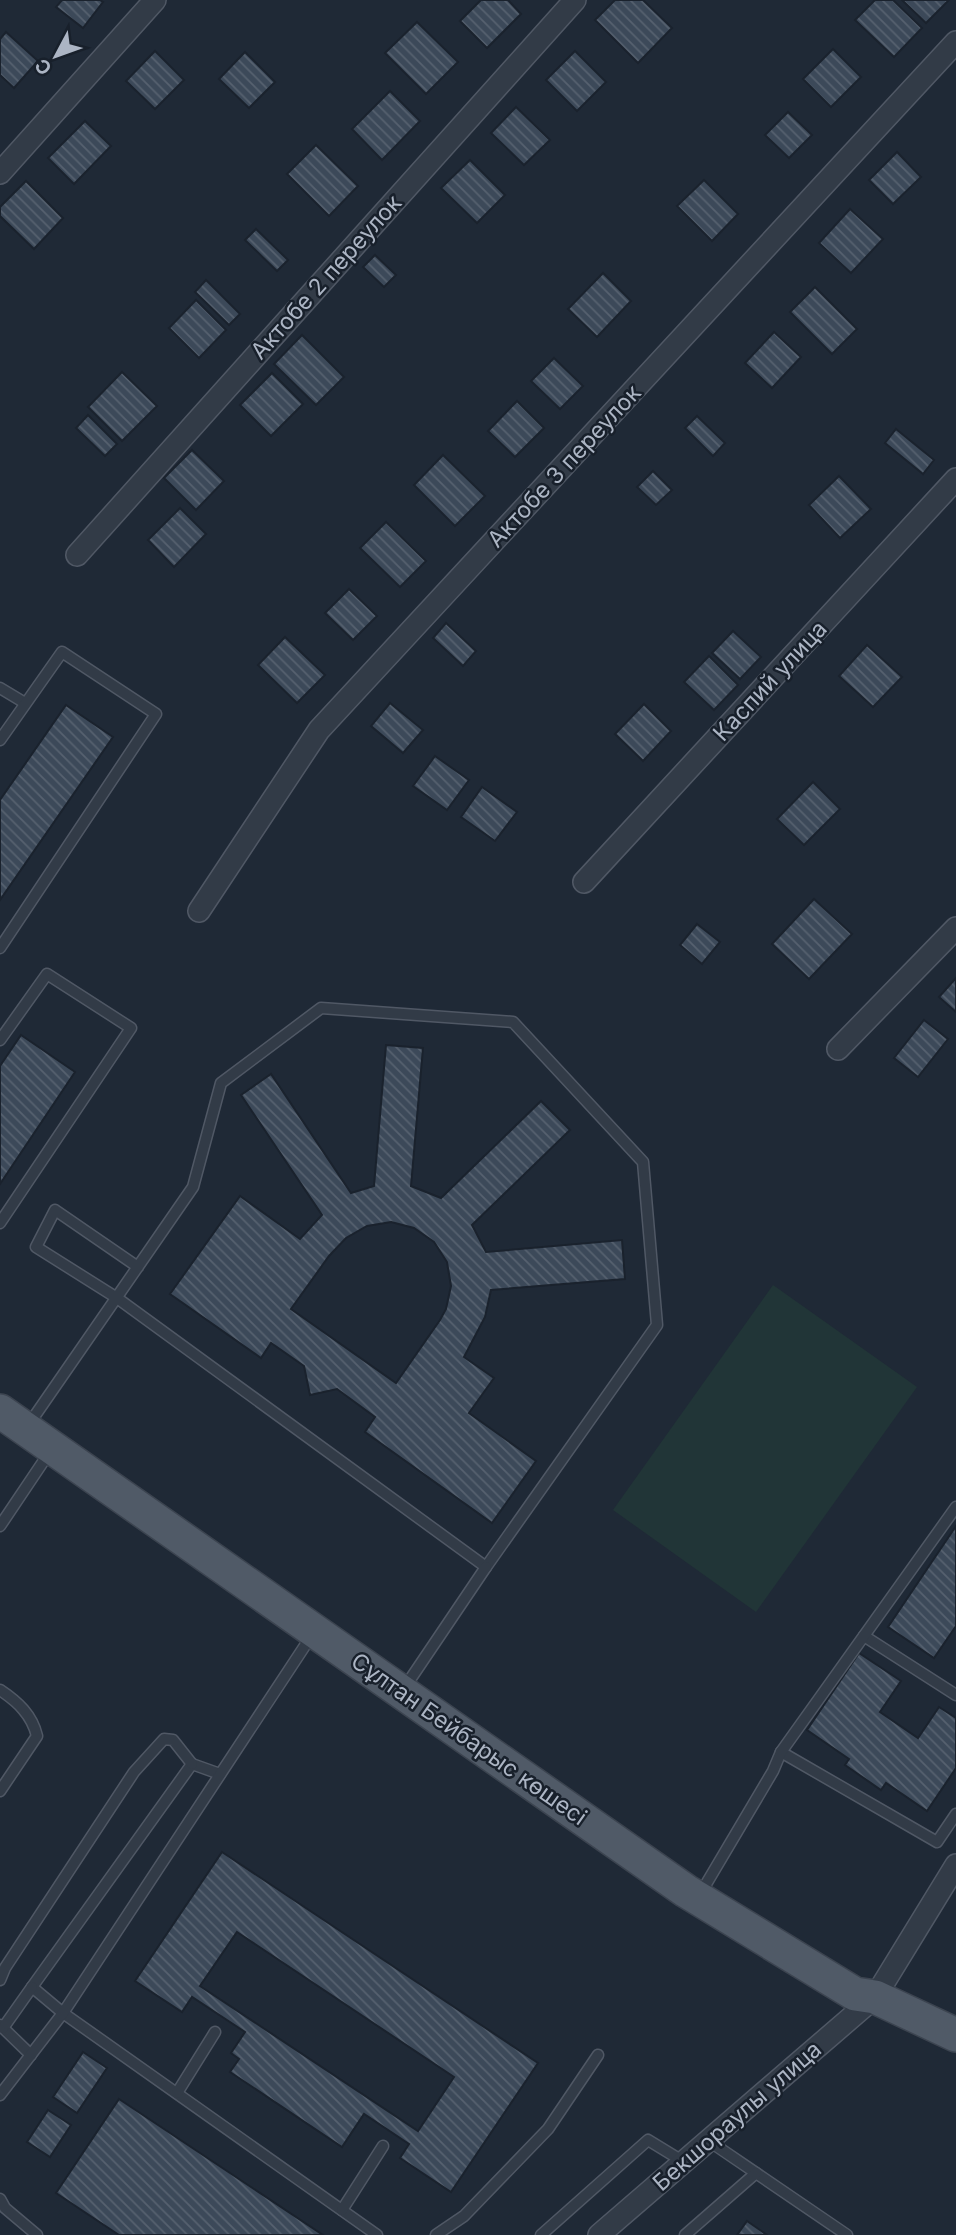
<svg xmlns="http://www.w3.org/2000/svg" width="956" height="2235" viewBox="0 0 956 2235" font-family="Inter,sans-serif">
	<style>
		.pitch { fill: #213537 }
		.building { fill: url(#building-back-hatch); stroke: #1a222d; stroke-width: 2; fill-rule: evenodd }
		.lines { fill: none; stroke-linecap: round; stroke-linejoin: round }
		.service-casing { stroke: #505865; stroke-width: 13 }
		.minor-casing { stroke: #505865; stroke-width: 24 }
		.primary-casing { stroke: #3c4450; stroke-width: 36 }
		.service { stroke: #323b47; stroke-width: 10 }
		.minor { stroke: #323b47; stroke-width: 21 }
		.primary { stroke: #505a67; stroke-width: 33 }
		.labels { text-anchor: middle; stroke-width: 5; stroke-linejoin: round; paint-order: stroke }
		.street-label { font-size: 23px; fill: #acb5c4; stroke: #18202b }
	</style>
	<defs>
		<pattern id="building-back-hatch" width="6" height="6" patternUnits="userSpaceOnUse" patternTransform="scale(1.75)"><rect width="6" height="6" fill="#3c4959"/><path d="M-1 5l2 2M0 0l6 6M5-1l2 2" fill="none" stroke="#56616f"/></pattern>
	</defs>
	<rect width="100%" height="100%" fill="#1f2936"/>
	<polygon class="pitch" points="773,1285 917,1387 756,1612 613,1510"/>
	<g class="building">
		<polygon points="62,0 100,0 103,2 83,28 56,7"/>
		<polygon points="481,0 508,0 521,14 487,48 460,21"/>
		<polygon points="615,0 643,0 672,28 638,63 595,20"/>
		<polygon points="875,0 893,0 922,28 894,57 855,20"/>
		<polygon points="902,0 949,0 926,23"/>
		<polygon points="417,22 458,62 426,94 385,53"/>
		<polygon points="6,32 38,61 14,88 0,75 0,39"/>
		<polygon points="833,49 861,77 831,107 803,79"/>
		<polygon points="155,51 184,80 155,109 126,81"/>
		<polygon points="575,51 606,82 577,111 546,80"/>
		<polygon points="245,52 275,82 249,108 219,79"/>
		<polygon points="390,91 420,121 382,160 352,129"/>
		<polygon points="516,107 550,140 524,165 491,133"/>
		<polygon points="788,112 812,135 789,158 765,135"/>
		<polygon points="85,121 111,146 74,184 48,158"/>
		<polygon points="316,145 358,186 329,216 287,174"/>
		<polygon points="897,152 921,177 893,204 869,180"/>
		<polygon points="470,160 505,195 477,223 441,188"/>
		<polygon points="704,180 738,214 712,241 677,206"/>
		<polygon points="26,181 63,218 34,249 0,216 0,207"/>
		<polygon points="850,209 883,239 851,273 819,243"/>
		<polygon points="256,229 288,260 277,271 245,240"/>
		<polygon points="375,255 396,275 384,287 363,267"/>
		<polygon points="603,273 631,301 597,337 568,309"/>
		<polygon points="206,280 240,314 229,325 195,292"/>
		<polygon points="815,287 857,329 832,354 790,312"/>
		<polygon points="196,300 226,330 199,358 169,328"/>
		<polygon points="774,332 801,357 772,388 745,363"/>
		<polygon points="302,335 344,377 316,405 274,364"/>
		<polygon points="554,358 583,386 560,409 531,381"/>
		<polygon points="122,372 157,406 122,441 88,407"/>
		<polygon points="272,373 303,404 271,436 240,405"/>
		<polygon points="517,401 544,428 515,457 488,431"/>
		<polygon points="88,415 117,444 105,456 76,428"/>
		<polygon points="697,416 725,443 713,456 685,428"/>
		<polygon points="896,429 934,460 923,474 885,443"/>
		<polygon points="192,450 224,481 196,510 164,478"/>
		<polygon points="443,455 485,496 455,526 414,485"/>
		<polygon points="653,471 672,490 656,505 637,487"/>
		<polygon points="839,476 871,509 840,538 809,505"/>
		<polygon points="180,508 206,534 174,567 148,540"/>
		<polygon points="386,522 426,561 400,587 360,548"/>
		<polygon points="349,589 377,616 353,640 325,613"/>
		<polygon points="446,623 476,651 463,666 433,638"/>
		<polygon points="733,631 761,657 740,679 712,653"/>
		<polygon points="285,637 325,675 297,703 258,665"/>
		<polygon points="867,645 902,677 873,707 839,676"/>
		<polygon points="709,656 738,685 714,710 684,682"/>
		<polygon points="390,703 423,730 403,753 371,726"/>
		<polygon points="644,704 671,731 643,761 615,734"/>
		<polygon points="66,705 113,737 0,900 0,800"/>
		<polygon points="435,756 469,780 447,810 413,786"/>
		<polygon points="813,782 840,809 804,845 777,819"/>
		<polygon points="482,787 517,812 495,841 461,817"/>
		<polygon points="814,899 852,934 809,979 772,944"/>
		<polygon points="697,924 720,942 702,964 680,945"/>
		<polygon points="956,978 956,1012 939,997"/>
		<polygon points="924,1020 948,1039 918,1077 894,1058"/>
		<polygon points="21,1035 75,1072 0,1184 0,1066"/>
		<path d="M 386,1045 L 423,1048 L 411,1186 L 441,1198 L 541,1101 L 570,1130 L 472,1225 L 486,1252 L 622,1240 L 625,1279 L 491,1290 L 485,1317 L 464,1357 L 494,1378 L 469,1413 L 536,1461 L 492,1523 L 365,1432 L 375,1417 L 337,1389 L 310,1395 L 304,1366 L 271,1343 L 261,1358 L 170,1294 L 240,1196 L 300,1239 L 322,1215 L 241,1095 L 271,1074 L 351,1193 L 374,1186 ZM 391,1222 L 414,1228 L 434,1242 L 447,1262 L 451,1286 L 446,1309 L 440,1320 L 396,1383 L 291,1309 L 329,1256 L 346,1238 L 367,1226 Z"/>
		<polygon points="956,1526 956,1626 934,1658 888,1627"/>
		<polygon points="859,1653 901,1681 880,1712 918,1738 939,1707 956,1718 956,1768 927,1811 886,1783 881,1790 845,1765 849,1759 807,1730"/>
		<path d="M 222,1852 L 538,2063 L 451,2192 L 400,2158 L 409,2144 L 364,2114 L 342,2147 L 230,2072 L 239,2059 L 231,2053 L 245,2032 L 192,1997 L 182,2012 L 135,1981 ZM 237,1932 L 454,2077 L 418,2131 L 200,1986 Z"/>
		<polygon points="83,2052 107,2068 77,2113 53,2097"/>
		<polygon points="119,2099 323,2235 119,2235 56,2193"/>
		<polygon points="48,2110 71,2125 50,2157 27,2142"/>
		<polygon points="747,2221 767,2235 737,2235"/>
	</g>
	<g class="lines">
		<g class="service-casing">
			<g id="service">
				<polyline points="0,688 25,703"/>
				<polyline points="0,740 62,652 156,714 0,948"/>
				<polyline points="0,1040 47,974 131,1028 0,1223"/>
				<polyline points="27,1427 193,1187 221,1083 321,1008 513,1022 643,1162 657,1325 486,1567 117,1298 36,1247 55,1210 138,1267"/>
				<polyline points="0,1526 51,1450"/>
				<polyline points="864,1636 956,1695"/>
				<path d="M 0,1690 C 18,1702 32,1715 37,1736 L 0,1791"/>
				<polyline points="403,1690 486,1567"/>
				<polyline points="781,1752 937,1842 956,1814"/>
				<polyline points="220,1774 192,1764 32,1987 63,2013 377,2235"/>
				<polyline points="699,1896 773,1771 781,1752 956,1507"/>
				<polyline points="0,1980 5,1968 134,1772 164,1739 173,1740 192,1764"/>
				<polyline points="0,2025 31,2055"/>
				<polyline points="3,2028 32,1987"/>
				<polyline points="177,2093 215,2032"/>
				<polyline points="0,2095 63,2013 312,1635"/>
				<polyline points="709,2141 847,2235"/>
				<polyline points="0,2199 5,2208 37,2235"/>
				<polyline points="342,2210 383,2146"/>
				<polyline points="436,2235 464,2216 548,2129 598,2055"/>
				<polyline points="541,2235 648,2140 684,2162"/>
				<polyline points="685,2235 756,2173"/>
			</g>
		</g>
		<g class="minor-casing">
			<g id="minor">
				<polyline points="0,173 155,0"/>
				<polyline points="77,555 575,0"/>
				<polyline points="584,882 956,479"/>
				<polyline points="199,911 319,730 956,42"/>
				<polyline points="838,1049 956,928"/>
				<polyline points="599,2235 875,1997 956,1865"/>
			</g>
		</g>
		<g class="primary-casing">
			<polyline id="primary" points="0,1411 686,1891 855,1994 875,1997 956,2035"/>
		</g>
		<use href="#service" class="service"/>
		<use href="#minor" class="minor"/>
		<use href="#primary" class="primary"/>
	</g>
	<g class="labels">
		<g class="street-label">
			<text transform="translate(326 277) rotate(-48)" y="8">Актобе 2 переулок</text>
			<text transform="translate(564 466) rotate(-47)" y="8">Актобе 3 переулок</text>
			<text transform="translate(770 681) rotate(-47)" y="8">Каспий улица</text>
			<text transform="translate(469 1739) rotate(35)" y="8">Сұлтан Бейбарыс көшесі</text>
			<text transform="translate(737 2116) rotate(-41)" y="8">Бекшораулы улица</text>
		</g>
	</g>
	<g transform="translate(56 56) rotate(229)" stroke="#18202b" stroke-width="5" paint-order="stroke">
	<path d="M0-5L12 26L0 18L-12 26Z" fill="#acb5c4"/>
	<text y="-10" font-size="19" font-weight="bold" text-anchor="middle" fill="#acb5c4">С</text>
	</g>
</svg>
